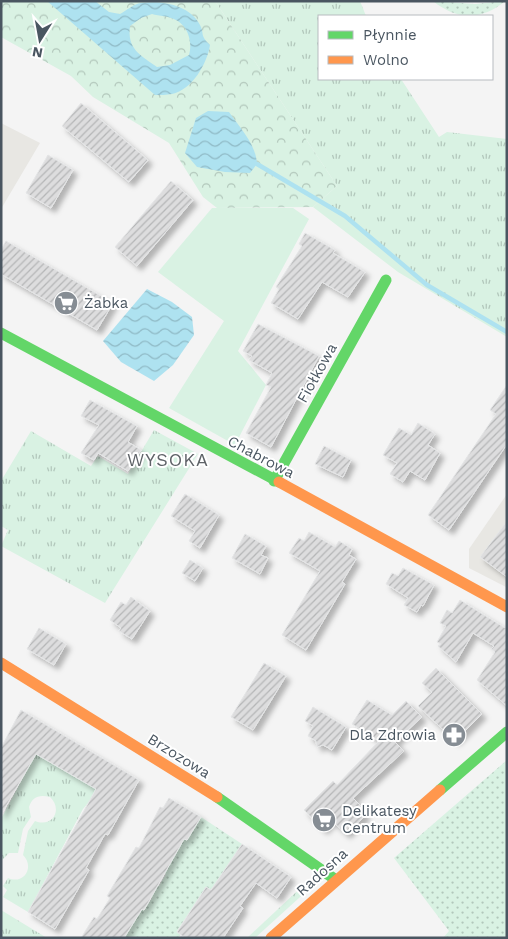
<svg xmlns="http://www.w3.org/2000/svg" width="508" height="939" viewBox="0 0 508 939" font-family="'Work Sans',sans-serif">
	<style>
		.commercial { fill: #e8e7e3 }
		.grass { fill: url(#grass-tufts) }
		.forest { fill: url(#forest-crowns) }
		.park { fill: #d9f2e3 }
		.garden { fill: url(#garden-dots) }
		.water { fill: url(#water-waves); fill-rule: evenodd }
		.lines { fill: none; stroke-linecap: round; stroke-linejoin: round }
		.stream { stroke: #aee2f0; stroke-width: 4.5 }
		.building { fill: url(#building-hatch); stroke: #e5e6e7; filter: url(#shadow) }
		.fast { stroke: #63d668; stroke-width: 11 }
		.slow { stroke: #ff974d; stroke-width: 11 }
		.labels { text-anchor: middle; stroke-width: 4; stroke-linejoin: round; paint-order: stroke }
		.poi-label { font-size: 15px; fill: #4a5661; stroke: #fff; text-anchor: start }
		.street-label { font-size: 15px; fill: #4a5661; stroke: #fff }
		.quarter-label { font-size: 18px; letter-spacing: 1px; fill: #5f6368; stroke: #fff }
	</style>
	<defs>
		<pattern id="grass-tufts" width="24" height="20" patternUnits="userSpaceOnUse" patternTransform="scale(1.25)"><rect width="24" height="20" fill="#d9f2e3"/><path d="M3 7l-1-3M5 7V3M7 7l1-3M15 17l-1-3M17 17v-4M19 17l1-3" fill="none" stroke="#b2c7bb"/></pattern>
		<pattern id="forest-crowns" width="20" height="18" patternUnits="userSpaceOnUse" patternTransform="scale(1.25)"><rect width="20" height="18" fill="#d9f2e3"/><path d="M2 6a3 3 0 1 1 6 0M12 15a3 3 0 1 1 6 0" fill="none" stroke="#b2c7bb"/></pattern>
		<pattern id="garden-dots" width="8" height="8" patternUnits="userSpaceOnUse" patternTransform="scale(1.25)"><rect width="8" height="8" fill="#d9f2e3"/><path d="M2 2h.1M6 6h.1" fill="none" stroke="#b2c7bb" stroke-width="1.8" stroke-linecap="round"/></pattern>
		<pattern id="water-waves" width="16" height="10" patternUnits="userSpaceOnUse" patternTransform="scale(1.25)"><rect width="16" height="10" fill="#aee2f0"/><path d="M0 5q4-4 8 0t8 0" fill="none" stroke="#90bac6"/></pattern>
		<pattern id="building-hatch" width="6" height="6" patternUnits="userSpaceOnUse" patternTransform="scale(1.25)"><rect width="6" height="6" fill="#ddddde"/><path d="M-1 1l2-2M0 6l6-6M5 7l2-2" fill="none" stroke="#b5b6b7"/></pattern>
		<filter id="shadow"><feDropShadow dx="4.5" dy="4.5" stdDeviation="2.5" flood-color="#0004"/></filter>
	</defs>
	<rect width="100%" height="100%" fill="#f4f4f4"/>
	<g class="commercial">
		<polygon points="1,123 40,143 1,209"/>
		<polygon points="507,494 507,585 506,587 469,568 469,549"/>
	</g>
	<g class="grass">
		<polygon points="215,1 360,1 366,16 319,16 319,79 401,79 439,137 447,132 507,139 507,337 398,272 313,207 337,186"/>
		<polygon points="154,430 198,454 105,603 1,546 8,530 1,526 1,481 31,431 91,466 98,456 128,474"/>
		<path d="M 33,748 L 73,776 L 100,789 L 83,809 L 28,912 L 3,897 L 7,890 L 3,886 L 8,878 C 24,885 35,867 23,855 L 28,831 L 35,821 C 53,828 63,809 50,797 C 39,794 32,797 29,807 L 31,817 L 23,829 L 18,853 L 9,853 L 1,861 L 1,819 L 26,772 Z"/>
		<polygon points="308,881 310,888 255,938 247,938"/>
		<polygon points="1,910 47,938 1,938"/>
	</g>
	<polygon class="forest" points="1,1 215,1 337,186 313,207 217,208 203,197 169,143 93,97 71,76 1,37"/>
	<polygon class="park" points="212,208 293,208 309,219 238,351 266,385 235,445 169,408 224,321 158,272"/>
	<g class="garden">
		<path d="M 433,1 L 475,4 L 505,1 C 482,21 456,20 433,1 Z"/>
		<polygon points="507,760 507,938 443,938 449,931 394,858"/>
		<polygon points="198,815 242,844 211,890 206,887 177,931 181,934 178,938 124,938 142,909 144,910 152,898 150,896 156,885 159,886 166,874 164,873 184,839 187,840"/>
	</g>
	<g class="water">
		<path d="M 47,1 L 95,1 L 109,12 L 120,14 C 127,10 134,4 141,3 C 162,0 190,5 200,25 C 205,35 199,34 210,45 C 207,64 192,90 172,94 C 167,95 160,95 155,95 ZM 152,14 C 159,16 169,16 176,20 C 188,26 193,43 189,55 L 170,65 L 157,67 C 140,55 127,49 130,26 L 141,18 Z"/>
		<path d="M 208,111 L 229,112 C 240,128 256,144 257,164 L 250,173 L 225,172 L 197,167 L 185,153 L 196,118 Z"/>
		<polygon points="147,289 172,302 192,317 194,335 173,365 154,381 121,362 103,341"/>
	</g>
	<g class="lines">
		<polyline class="stream" points="257,164 345,216 427,285 507,332"/>
	</g>
	<g class="building">
		<polygon points="81,103 148,160 129,182 62,126"/>
		<polygon points="48,155 73,170 51,208 26,193"/>
		<polygon points="171,181 193,200 137,266 115,247"/>
		<polygon points="305,233 335,250 333,253 365,272 348,297 322,282 298,319 271,303 279,289 276,287 302,246 299,244"/>
		<polygon points="6,241 113,303 97,330 1,274 1,250"/>
		<polygon points="258,324 319,356 271,447 246,433 271,387 266,385 272,373 249,360 252,356 243,351"/>
		<polygon points="507,385 507,444 449,530 428,515 496,414 490,410"/>
		<polygon points="90,400 137,426 128,442 141,450 128,471 98,453 94,460 81,453 99,425 81,416"/>
		<polygon points="418,423 435,434 428,445 440,453 425,480 410,471 403,482 390,474 397,463 383,455 399,428 411,435"/>
		<polygon points="324,446 351,460 343,477 315,464"/>
		<polygon points="185,494 219,515 200,548 189,541 195,531 171,516"/>
		<polygon points="507,521 507,577 480,557"/>
		<polygon points="309,532 335,547 339,541 352,549 349,555 356,559 342,582 345,584 306,650 282,635 320,571 289,553 299,538 304,541"/>
		<polygon points="245,534 266,546 261,555 268,558 260,574 232,558"/>
		<polygon points="190,560 203,568 195,581 182,573"/>
		<polygon points="403,568 434,585 423,606 421,605 417,612 404,605 408,598 386,584 392,573 398,576"/>
		<polygon points="131,597 150,611 132,639 119,631 121,628 110,620 121,602 126,605"/>
		<polygon points="460,600 505,628 507,626 507,706 477,680 495,652 491,649 494,646 473,633 456,662 438,646 441,644 437,642 446,626 440,623 447,610 452,613"/>
		<polygon points="39,628 66,644 54,665 27,649"/>
		<polygon points="264,663 286,676 253,730 231,717"/>
		<polygon points="436,668 482,714 455,741 418,706 432,692 422,683"/>
		<polygon points="367,700 392,715 406,701 422,717 395,742 404,751 353,798 363,808 361,810 366,815 346,834 332,821 323,830 304,810 333,781 337,785 379,741 352,724"/>
		<polygon points="313,707 346,727 332,750 323,745 317,747 316,741 308,736 313,726 305,721"/>
		<polygon points="21,710 139,780 108,835 105,834 86,868 89,870 55,929 28,912 96,789 36,754 1,815 1,748"/>
		<polygon points="169,798 201,817 187,840 184,839 144,910 142,909 124,938 81,938 94,917 97,919 110,898 107,896 136,847 139,848 160,807 163,808"/>
		<polygon points="242,844 291,877 277,898 256,883 240,906 243,908 223,938 185,938 177,932 206,887 211,890"/>
	</g>
	<g class="lines">
		<g class="fast">
			<polyline points="1,333 279,482"/>
			<polyline points="274,481 386,280"/>
			<polyline points="440,790 507,732"/>
			<polyline points="217,797 336,880"/>
		</g>
		<g class="slow">
			<polyline points="279,482 507,607"/>
			<polyline points="1,663 217,797"/>
			<polyline points="271,938 440,790"/>
		</g>
	</g>
	<defs>
		<g id="supermarket-disc" transform="scale(1.25)"><circle r="9.5" fill="#868d94" stroke="#fff"/><path d="M-6-5.5h2.5l.6 2H6L4.5 2H-2.5L-4.4-4H-6ZM-1.5 3.2a1.3 1.3 0 1 0 .1 0ZM3 3.2a1.3 1.3 0 1 0 .1 0Z" fill="#fff"/></g>
		<g id="pharmacy-disc" transform="scale(1.25)"><circle r="9.5" fill="#868d94" stroke="#fff"/><path d="M-2-6h4v4h4v4h-4v4h-4v-4h-4v-4h4Z" fill="#fff"/></g>
	</defs>
	<g fill-rule="evenodd">
		<use href="#supermarket-disc" x="66" y="303"/>
		<use href="#pharmacy-disc" x="454" y="735"/>
		<use href="#supermarket-disc" x="324" y="820"/>
	</g>
	<g class="labels">
		<g class="poi-label">
			<text x="84" y="308">Żabka</text>
			<text x="436" y="740" text-anchor="end">Dla Zdrowia</text>
			<text x="342" y="816">Delikatesy<tspan x="342" dy="17">Centrum</tspan></text>
		</g>
		<g class="street-label">
			<text transform="translate(317 373) rotate(-61)" y="5">Fiołkowa</text>
			<text transform="translate(261 457) rotate(28)" y="5">Chabrowa</text>
			<text transform="translate(179 756) rotate(32)" y="5">Brzozowa</text>
			<text transform="translate(322 872) rotate(-42)" y="5">Radosna</text>
		</g>
		<g class="quarter-label">
			<text x="168" y="466">WYSOKA</text>
		</g>
	</g>
	<rect width="508" height="939" fill="none" stroke="#4a5661" stroke-width="5"/>
	<rect x="318" y="15" width="175" height="65" fill="#ffffff" stroke="#b7bbc0"/>
	<rect x="328" y="31" width="25" height="8" fill="#63d668" stroke="#b7bbc0"/>
	<text x="363" y="40" font-size="15" fill="#4a5661">Płynnie</text>
	<rect x="328" y="56" width="25" height="8" fill="#ff974d" stroke="#b7bbc0"/>
	<text x="363" y="65" font-size="15" fill="#4a5661">Wolno</text>
	<g transform="translate(40 40) rotate(191)" stroke="#ffffff" stroke-width="4" paint-order="stroke">
	<path d="M0-4L9 19L0 12L-9 19Z" fill="#4a5661"/>
	<text y="-8" font-size="14" font-weight="bold" text-anchor="middle" fill="#4a5661">N</text>
	</g>
</svg>
